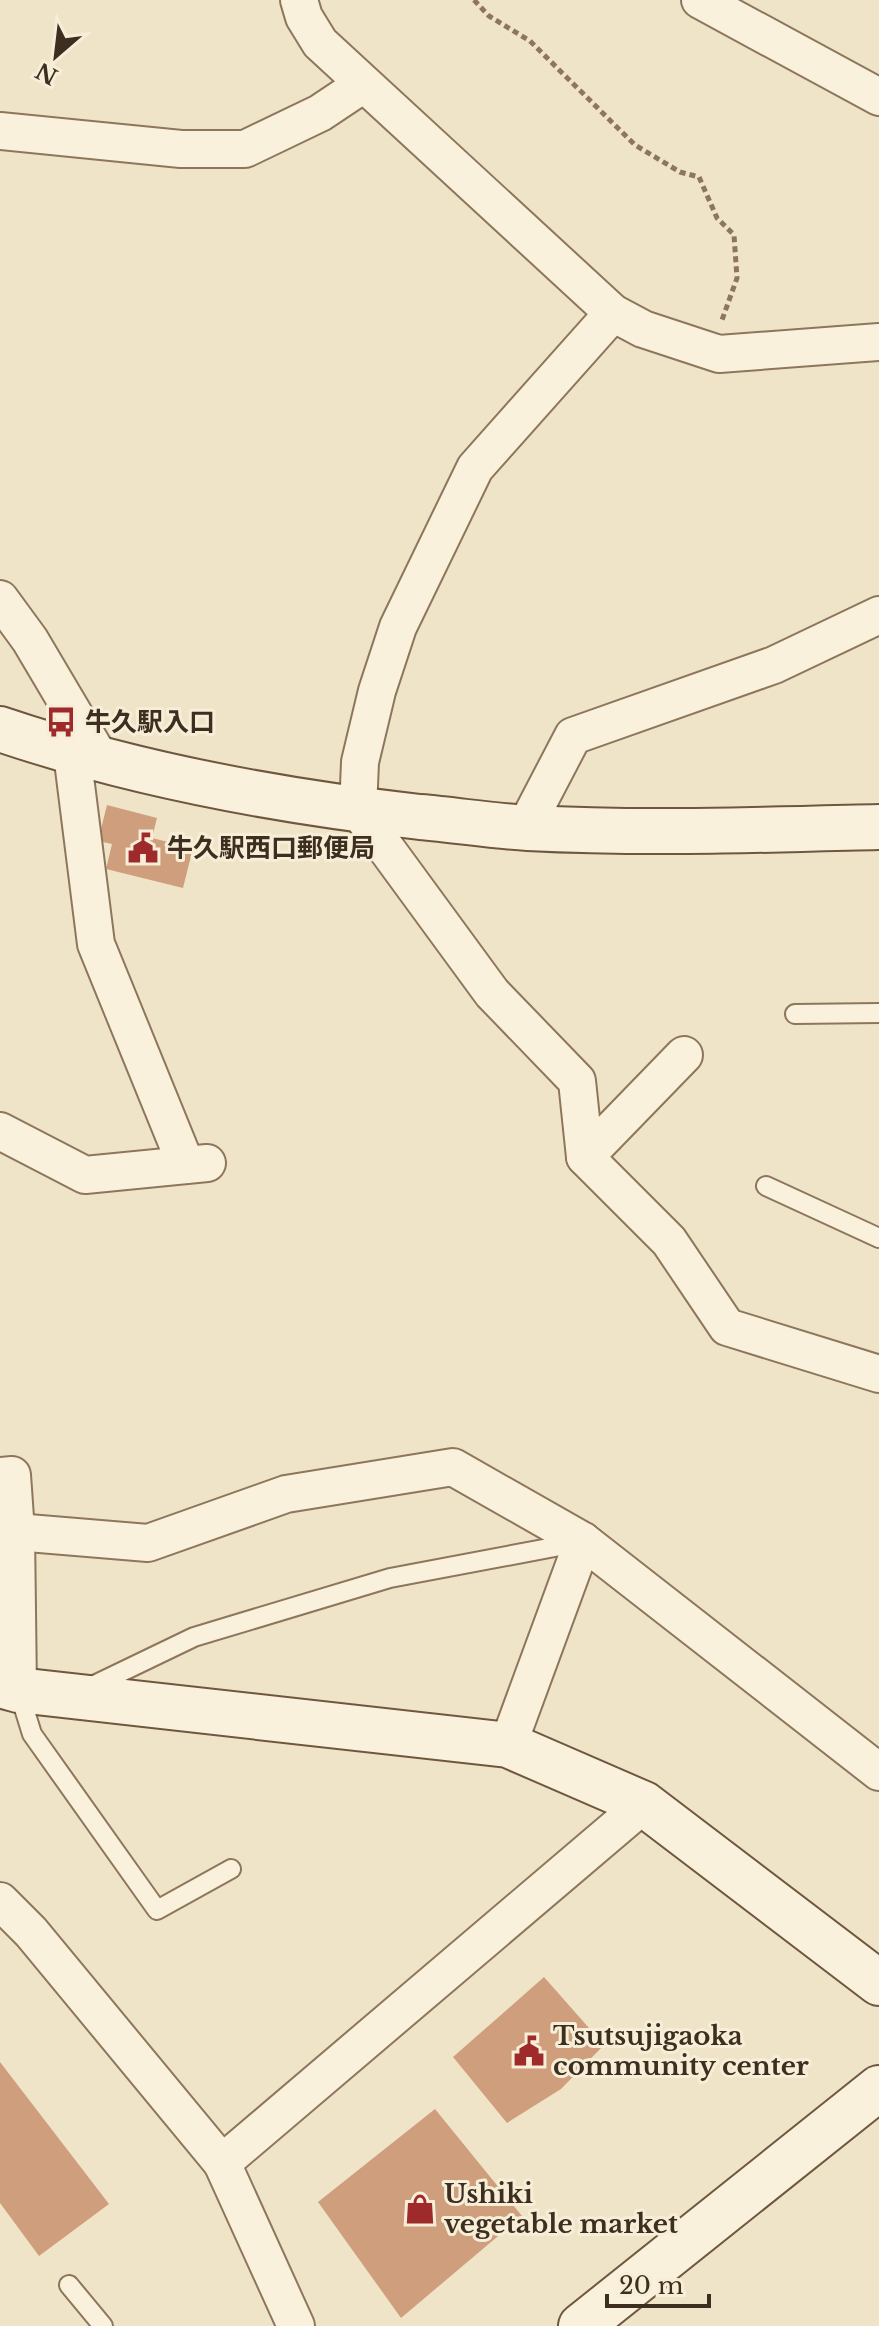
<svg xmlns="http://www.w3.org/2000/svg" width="879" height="2326" viewBox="0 0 879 2326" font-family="'Libre Baskerville','Noto Sans JP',serif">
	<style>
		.building { fill: #cf9f7d }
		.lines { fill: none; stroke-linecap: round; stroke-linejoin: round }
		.lane-casing { stroke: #8d765c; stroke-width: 22 }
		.street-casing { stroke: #8d765c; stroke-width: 40 }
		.secondary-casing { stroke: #6f573f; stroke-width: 48 }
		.path { stroke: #8d765c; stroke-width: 5; stroke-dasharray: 6 4; stroke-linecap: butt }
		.lane { stroke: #faf1dc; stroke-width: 18 }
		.street { stroke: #faf1dc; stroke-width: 36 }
		.secondary { stroke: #faf1dc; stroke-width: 44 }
		.labels { text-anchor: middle; stroke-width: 6; stroke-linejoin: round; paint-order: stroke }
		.poi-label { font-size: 26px; font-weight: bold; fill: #3d2e20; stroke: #f7eed8; text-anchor: start }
	</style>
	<rect width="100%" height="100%" fill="#f0e4c8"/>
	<g class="building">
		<polygon points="107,805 157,818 152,838 193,848 183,888 106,869 112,844 98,841"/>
		<polygon points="544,1977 604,2045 561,2089 507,2123 453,2057"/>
		<polygon points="0,2062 109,2204 39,2256 0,2203"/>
		<polygon points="435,2109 522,2216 401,2318 318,2202"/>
	</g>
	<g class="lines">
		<g class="lane-casing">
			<g id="lane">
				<polyline points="795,1014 879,1013"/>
				<polyline points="766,1186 879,1238"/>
				<polyline points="86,1689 194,1637 390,1578 581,1542"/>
				<polyline points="19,1692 32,1734 157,1910 231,1869"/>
				<polyline points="69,2285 103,2326"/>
			</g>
		</g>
		<g class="street-casing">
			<g id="street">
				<polyline points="299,0 304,17 320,43 613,313 643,329 719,354 879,342"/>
				<polyline points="700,0 879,97"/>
				<polyline points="0,131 181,149 245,149 320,113 362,85"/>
				<polyline points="0,599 30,640 101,760"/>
				<polyline points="72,753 96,944 186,1165"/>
				<polyline points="525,828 573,736 774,665 879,615"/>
				<polyline points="684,1055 585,1157 669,1241 727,1327 879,1374"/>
				<polyline points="0,1131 85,1175 207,1163"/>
				<polyline points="585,1157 577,1081 492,993 358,810 360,762 377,691 398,627 475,468 613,313"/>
				<polyline points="0,1476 12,1475 16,1532 18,1690"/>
				<polyline points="16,1532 148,1543 286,1494 453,1467 583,1541 879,1772"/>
				<polyline points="508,1745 583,1541"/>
				<polyline points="0,1901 31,1932 222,2163 644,1804"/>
				<polyline points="222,2163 296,2326"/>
			</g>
		</g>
		<g class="secondary-casing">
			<g id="secondary">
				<path d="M 0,729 C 136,775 277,801 420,817 C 456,820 492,826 528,828 C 645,834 762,830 879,827"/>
				<polyline points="0,1685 18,1690 508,1745 644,1804 879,1983"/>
				<polyline points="581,2326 879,2088"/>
			</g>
		</g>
		<polyline class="path" points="474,0 489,16 530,41 635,145 680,172 699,177 717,218 734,235 737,278 722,320"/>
		<use href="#lane" class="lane"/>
		<use href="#street" class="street"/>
		<use href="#secondary" class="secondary"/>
	</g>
	<defs>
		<g id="bus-bare" transform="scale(2.4)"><path d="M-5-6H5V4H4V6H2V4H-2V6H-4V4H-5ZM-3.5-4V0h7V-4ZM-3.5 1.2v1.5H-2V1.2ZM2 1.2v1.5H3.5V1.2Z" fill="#9e2a2b" stroke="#f7eed8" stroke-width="2.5" paint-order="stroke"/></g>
		<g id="civic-bare" transform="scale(2.4)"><path d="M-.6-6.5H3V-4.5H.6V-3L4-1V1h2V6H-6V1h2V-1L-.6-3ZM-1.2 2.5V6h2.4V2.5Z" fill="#9e2a2b" stroke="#f7eed8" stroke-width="2.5" paint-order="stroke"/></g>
		<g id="shop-bare" transform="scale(2.4)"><path d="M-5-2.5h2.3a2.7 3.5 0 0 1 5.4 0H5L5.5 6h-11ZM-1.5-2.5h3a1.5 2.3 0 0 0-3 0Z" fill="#9e2a2b" stroke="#f7eed8" stroke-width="2.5" paint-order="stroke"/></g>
	</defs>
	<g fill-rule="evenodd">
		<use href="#bus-bare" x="61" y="722"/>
		<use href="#civic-bare" x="143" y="848"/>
		<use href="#civic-bare" x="529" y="2051"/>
		<use href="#shop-bare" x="420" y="2209"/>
	</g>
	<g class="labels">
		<g class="poi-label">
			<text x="85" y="731">牛久駅入口</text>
			<text x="167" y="857">牛久駅西口郵便局</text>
			<text x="553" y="2045">Tsutsujigaoka<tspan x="553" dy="30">community center</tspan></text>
			<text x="444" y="2203">Ushiki<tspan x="444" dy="30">vegetable market</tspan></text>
		</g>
	</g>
	<g transform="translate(56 56) rotate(208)" stroke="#f7eed8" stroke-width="6" paint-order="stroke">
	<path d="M0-6L14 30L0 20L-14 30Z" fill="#3d2e20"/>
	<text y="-12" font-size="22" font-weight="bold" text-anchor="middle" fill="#3d2e20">N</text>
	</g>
	<path d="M607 2294v12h102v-12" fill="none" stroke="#3d2e20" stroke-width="4"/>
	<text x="619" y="2294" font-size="24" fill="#3d2e20" stroke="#f7eed8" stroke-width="6" paint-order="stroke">20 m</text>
</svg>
